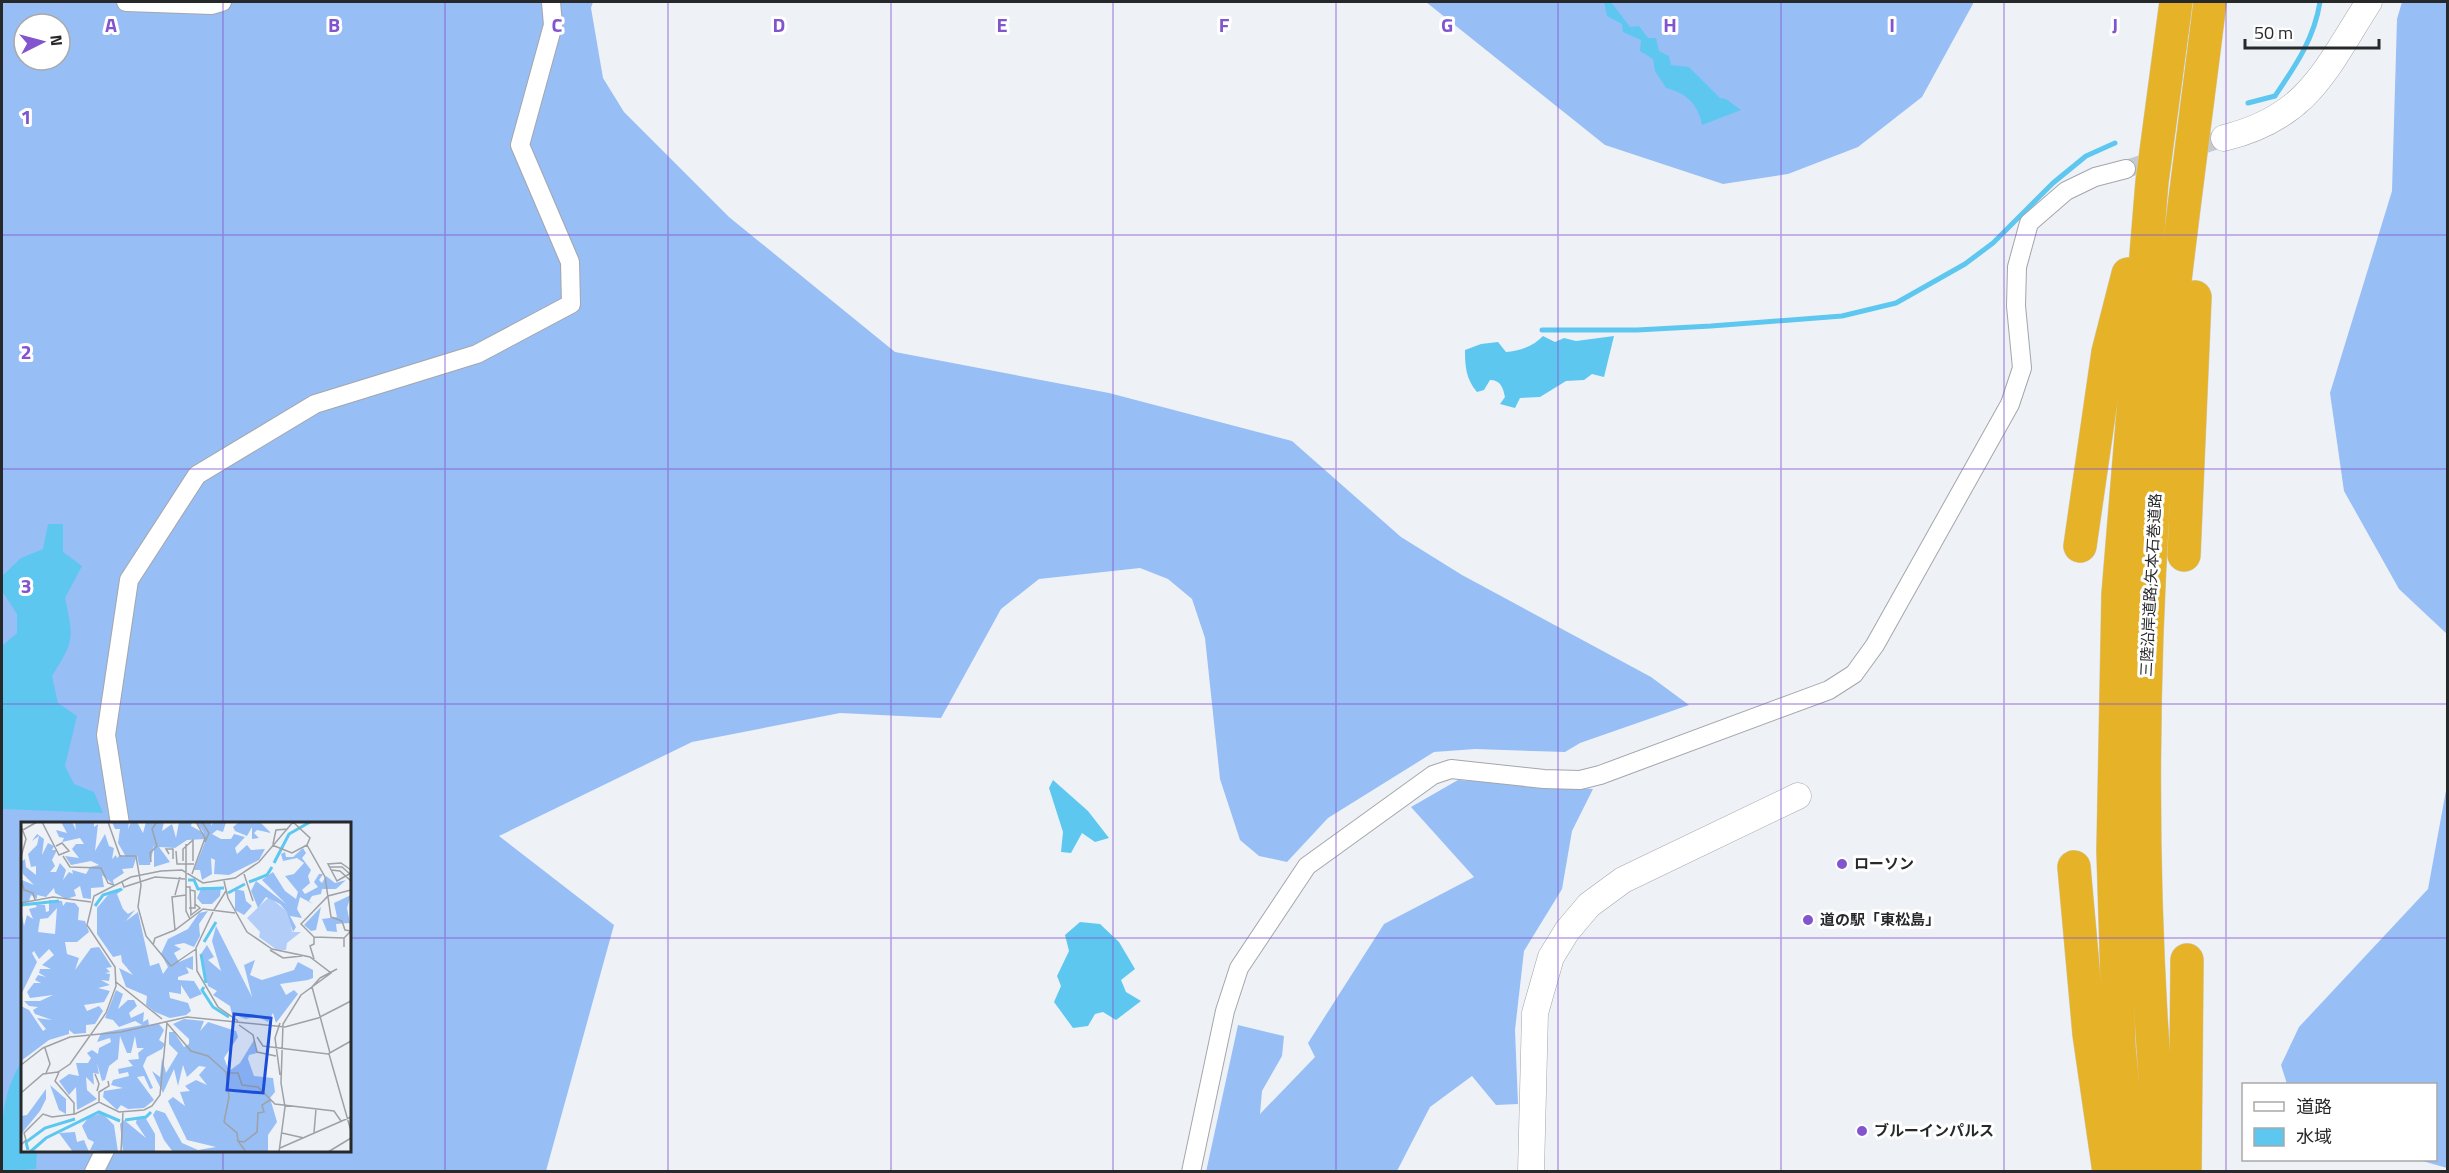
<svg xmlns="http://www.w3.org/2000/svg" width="2449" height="1173" viewBox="0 0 2449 1173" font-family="'Titillium Web','Noto Sans JP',sans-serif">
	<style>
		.forest { fill: #98bef6; fill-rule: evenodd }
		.water { fill: #5ec7f0 }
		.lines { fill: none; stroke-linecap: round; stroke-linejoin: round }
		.stream { stroke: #5ec7f0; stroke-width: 5 }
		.street-tunnel { stroke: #c6cace; stroke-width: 18; stroke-dasharray: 18 9; stroke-linecap: butt }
		.street-casing { stroke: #a3a6ab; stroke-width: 20 }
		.secondary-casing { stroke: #a3a6ab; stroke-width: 27 }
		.highway-casing { stroke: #cfd0d0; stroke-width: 34 }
		.street { stroke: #fff; stroke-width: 18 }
		.secondary { stroke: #fff; stroke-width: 26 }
		.highway { stroke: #e6b328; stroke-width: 33 }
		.grid { fill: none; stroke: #8255ce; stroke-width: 1.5; stroke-opacity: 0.55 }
		.poi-dot { fill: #8255ce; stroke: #fff; stroke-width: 2 }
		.labels { text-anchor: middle; stroke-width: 6; stroke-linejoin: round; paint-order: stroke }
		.street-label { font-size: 15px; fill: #27282a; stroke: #fff }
		.poi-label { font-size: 15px; font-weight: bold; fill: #27282a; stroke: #fff; text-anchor: start }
		.inset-river { fill: none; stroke: #5ec7f0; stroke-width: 3 }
		.inset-road { fill: none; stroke: #9ea1a5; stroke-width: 1.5 }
		.view { fill: #1d4ed8; fill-opacity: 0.15; stroke: #1d4ed8; stroke-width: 3 }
		.inset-edge { fill: none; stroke: #27282a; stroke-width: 3 }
		.grid-label { font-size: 20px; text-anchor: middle; font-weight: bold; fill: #8255ce; stroke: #fff; stroke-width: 6; stroke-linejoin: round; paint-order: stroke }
	</style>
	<rect width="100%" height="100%" fill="#eef2f7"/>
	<g class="forest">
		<path d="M 2,2 L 593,2 L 591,8 L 603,78 L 624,112 L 729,217 L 895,352 L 1109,393 L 1292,441 L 1401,537 L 1462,575 L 1651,677 L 1689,705 L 1580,743 L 1565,752 L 1475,749 L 1434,752 L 1328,818 L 1287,862 L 1259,856 L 1240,840 L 1220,779 L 1205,638 L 1192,599 L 1168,579 L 1140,568 L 1039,579 L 1001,609 L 941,718 L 840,713 L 692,742 L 499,836 L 614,925 L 546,1171 L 2,1172 ZM 24,24 L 60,24 L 60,60 L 24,60 ZM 22,824 L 350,824 L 350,1150 L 22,1150 Z"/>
		<polygon points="1426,2 1974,2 1922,97 1858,147 1788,174 1723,184 1605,145"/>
		<polygon points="2402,2 2447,2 2447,634 2399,589 2344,491 2330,393 2392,191 2397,19"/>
		<polygon points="1458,780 1593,789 1572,831 1562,889 1524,951 1515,1030 1518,1104 1496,1105 1472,1076 1430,1107 1397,1171 1206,1172 1238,1025 1284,1036 1282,1056 1262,1091 1260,1114 1315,1057 1308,1043 1384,924 1474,877 1411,807"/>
		<polygon points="2447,785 2448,1168 2447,1168 2419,1160 2436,1160 2436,1084 2287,1084 2281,1065 2299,1027 2428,889"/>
	</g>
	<g class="water">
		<path d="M 1604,2 L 1611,2 L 1630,27 L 1639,26 L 1648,38 L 1656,38 L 1659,51 L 1669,56 L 1671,65 L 1689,67 L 1720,98 L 1726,99 L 1741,110 L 1702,125 C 1698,104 1686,93 1666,88 L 1655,71 L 1653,59 L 1640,51 L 1641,40 L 1623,32 L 1622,24 L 1607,16 Z"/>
		<path d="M 1543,336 L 1555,342 L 1564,338 L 1576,341 L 1614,336 L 1604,377 L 1592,374 L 1584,380 L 1566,381 L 1540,397 L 1520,398 L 1515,408 L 1500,404 L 1505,397 C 1503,388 1501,380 1490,380 L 1484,390 L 1477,392 C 1466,379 1465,367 1465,350 L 1481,344 L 1498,342 L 1506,352 C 1519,351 1534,346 1543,336 Z"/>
		<path d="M 48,524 L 63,524 L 63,552 L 82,566 L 65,598 C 74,639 74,641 52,676 L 58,703 L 77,716 L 65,766 L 74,784 L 94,792 L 103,813 L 2,809 L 2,646 L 17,633 L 17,614 L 2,591 L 2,576 L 21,558 L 43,549 Z"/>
		<polygon points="1053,780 1088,811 1109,838 1095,842 1082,833 1071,853 1061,852 1063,832 1049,788"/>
		<polygon points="1080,922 1100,924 1119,942 1135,969 1121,980 1126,992 1141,1001 1116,1020 1103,1012 1095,1014 1088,1026 1073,1028 1054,1002 1061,986 1057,976 1069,951 1065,935"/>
		<path d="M 22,1061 L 22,1150 L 37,1151 L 36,1169 L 2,1171 C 1,1132 0,1095 22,1061 Z"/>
	</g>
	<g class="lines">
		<g class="stream">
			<path d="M 2248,103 L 2275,96 C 2296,65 2314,39 2320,2"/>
			<polyline points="1542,330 1637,330 1711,326 1842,316 1896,303 1965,264 1993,243 2053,183 2086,156 2115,143"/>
		</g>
		<polyline class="street-tunnel" points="2126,169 2224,138"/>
		<g class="street-casing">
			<g id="street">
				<polyline points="126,2 212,5 222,2"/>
				<polyline points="120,824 106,735 129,580 197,475 315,404 477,354 571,304 570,262 520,145 553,25 551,2"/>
				<polyline points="94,1172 105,1150"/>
				<polyline points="1191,1172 1225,1011 1239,968 1307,866 1433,775 1451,769 1544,779 1580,780 1600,775 1829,690 1854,674 1875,645 2010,404 2022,368 2016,306 2017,267 2029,223 2066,191 2095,177 2126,169"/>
			</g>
		</g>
		<g class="secondary-casing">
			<g id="secondary">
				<path d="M 2224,138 C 2309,117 2325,70 2369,2"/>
				<polyline points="1531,1172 1535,1013 1551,957 1567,931 1589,905 1623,880 1798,796"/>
			</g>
		</g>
		<g class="highway-casing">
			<g id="highway">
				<polyline points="2080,546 2108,352 2128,274"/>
				<polyline points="2184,555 2195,297"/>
				<polyline points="2074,867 2089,1034 2109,1172"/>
				<polyline points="2131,1172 2119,1046 2113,851 2118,594 2152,182 2176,2"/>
				<path d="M 2163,1172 C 2141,946 2139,720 2154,494 C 2166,329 2190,165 2210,2"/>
				<polyline points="2185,1172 2187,960"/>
			</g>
		</g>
		<use href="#street" class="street"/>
		<use href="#secondary" class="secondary"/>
		<use href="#highway" class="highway"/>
	</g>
	<path class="grid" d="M 223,2 L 223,824M 445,2 L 445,1172M 668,2 L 668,1172M 891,2 L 891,1172M 1113,2 L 1113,1172M 1336,2 L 1336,1172M 1558,2 L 1558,1172M 1781,2 L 1781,1172M 2004,2 L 2004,1172M 2226,2 L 2226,1172M 2,235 L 2448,235M 2,469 L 2448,469M 2,704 L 2448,704M 2,938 L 22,938M 350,938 L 2448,938M 223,1150 L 223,1172"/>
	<g class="poi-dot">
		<circle cx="1842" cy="864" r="6"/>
		<circle cx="1808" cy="920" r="6"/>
		<circle cx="1862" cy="1131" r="6"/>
	</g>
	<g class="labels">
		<g class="street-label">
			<text transform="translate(2151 585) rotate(-87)" y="5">三陸沿岸道路;矢本石巻道路</text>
		</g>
		<g class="poi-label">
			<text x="1854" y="869">ローソン</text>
			<text x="1820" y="925">道の駅「東松島」</text>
			<text x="1874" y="1136">ブルーインパルス</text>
		</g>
	</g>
	<g transform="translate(21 822)">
		<rect width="330" height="330" fill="#eef2f7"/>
		<path d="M 248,75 L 268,91 L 271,110 L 280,110 L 266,121 L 265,128 L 256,128 L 238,115 L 239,110 L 226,96 Z" fill="#b2cef8"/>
		<path d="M 40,0 L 51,0 L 55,8 L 54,0 L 73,0 L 73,5 L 77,2 L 74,29 L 84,12 L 88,24 L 93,26 L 91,37 L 95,33 L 96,36 L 99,33 L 105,35 L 97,21 L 99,7 L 94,7 L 91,0 L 108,0 L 107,7 L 110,0 L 116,0 L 122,11 L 125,0 L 143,0 L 141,9 L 151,2 L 155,16 L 158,0 L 171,0 L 170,4 L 183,11 L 175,0 L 190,0 L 190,4 L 192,0 L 205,0 L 202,10 L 196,8 L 191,12 L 200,17 L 210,17 L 213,12 L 224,15 L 214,26 L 216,32 L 226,23 L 230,28 L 244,27 L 238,38 L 208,53 L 193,52 L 194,38 L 190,36 L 191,52 L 181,58 L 179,48 L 173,48 L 185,17 L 166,18 L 154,26 L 138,25 L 149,40 L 133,45 L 133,23 L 129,43 L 118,43 L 116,33 L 112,46 L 101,47 L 103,51 L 92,58 L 93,63 L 81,53 L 83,65 L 70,66 L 70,77 L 62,76 L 59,64 L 53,68 L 55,74 L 45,77 L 34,71 L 33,66 L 25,75 L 16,73 L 16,77 L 10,73 L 8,79 L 2,81 L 1,58 L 13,63 L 2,52 L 0,40 L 4,37 L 5,45 L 15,53 L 15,44 L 10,45 L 7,32 L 16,23 L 18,14 L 11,19 L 16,12 L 23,17 L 21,33 L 27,21 L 33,24 L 31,28 L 36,28 L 31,38 L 34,44 L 29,50 L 35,50 L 39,41 L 45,48 L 42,58 L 48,50 L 52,52 L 51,48 L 65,52 L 69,45 L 78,43 L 70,39 L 50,43 L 44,34 L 58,36 L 51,27 L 55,22 L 63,22 L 59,16 L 41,20 L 43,16 L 38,15 L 35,8 L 46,11 ZM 218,0 L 239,0 L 250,11 L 236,8 L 233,11 L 238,16 L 231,17 L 231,5 L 226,14 L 214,9 L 212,5 ZM 282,26 L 285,31 L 281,36 L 290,48 L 287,54 L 289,61 L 281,68 L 284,72 L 297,65 L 293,60 L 298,52 L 302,52 L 298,58 L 301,61 L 305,54 L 314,61 L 325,58 L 315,67 L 301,67 L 300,72 L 291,74 L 288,79 L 292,82 L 279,75 L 276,87 L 281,96 L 269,94 L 275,105 L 272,110 L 266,90 L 259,82 L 245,75 L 237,86 L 230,69 L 235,59 L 265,82 L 241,58 L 252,50 L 264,69 L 275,77 L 277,70 L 264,54 L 273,52 L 283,41 L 276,36 L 262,39 L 260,32 L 264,30 L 265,35 L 272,35 ZM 181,65 L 200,65 L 199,74 L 191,82 L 181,82 L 176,76 ZM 104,66 L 96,72 L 102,87 L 107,92 L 114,88 L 105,99 L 117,90 L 129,144 L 138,141 L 142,152 L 147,145 L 140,132 L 147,117 L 167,107 L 178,91 L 187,89 L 178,102 L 179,114 L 173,125 L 163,121 L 153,123 L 160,127 L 153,131 L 158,140 L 172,134 L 172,148 L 165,145 L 168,151 L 157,155 L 157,158 L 173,159 L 181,172 L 169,177 L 160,163 L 160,172 L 148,170 L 149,176 L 167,181 L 170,189 L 165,193 L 149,196 L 134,190 L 125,183 L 126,174 L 105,165 L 98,146 L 112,153 L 101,140 L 100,133 L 92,135 L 76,112 L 76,86 L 87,73 ZM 214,67 L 223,69 L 225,79 L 231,84 L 223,93 L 214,88 ZM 330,73 L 326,86 L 329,101 L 315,102 L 316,110 L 306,109 L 301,97 L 316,95 L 313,81 ZM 28,78 L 41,79 L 42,84 L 45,80 L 54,81 L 58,86 L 57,98 L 64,99 L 68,110 L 56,120 L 44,120 L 46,132 L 58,136 L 54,148 L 70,126 L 78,125 L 91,145 L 85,146 L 89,150 L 84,151 L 89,152 L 88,159 L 80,158 L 89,163 L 77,166 L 89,169 L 83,180 L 63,183 L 66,189 L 78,184 L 82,189 L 74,202 L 65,203 L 65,211 L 53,212 L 48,208 L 48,212 L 28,218 L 0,239 L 0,184 L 8,188 L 22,209 L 25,207 L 16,196 L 31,198 L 14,192 L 12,188 L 17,185 L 8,184 L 3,179 L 19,179 L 32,173 L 9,176 L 6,170 L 13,161 L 20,161 L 14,158 L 17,153 L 25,155 L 18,151 L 19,147 L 30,147 L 21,143 L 33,133 L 28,127 L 18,137 L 13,129 L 11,131 L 16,140 L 0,173 L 0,87 L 3,104 L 6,93 L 12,97 L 8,87 L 16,85 L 14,82 L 24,83 L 25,90 L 28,89 ZM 36,86 L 34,112 L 17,110 L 19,97 L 27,96 ZM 300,85 L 295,108 L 290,109 L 283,103 ZM 195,104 L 231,175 L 223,143 L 234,138 L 229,153 L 241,158 L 273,148 L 277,140 L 292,148 L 292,156 L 287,158 L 259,162 L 265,173 L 273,168 L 277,172 L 255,201 L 252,191 L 247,200 L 236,194 L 225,197 L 211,192 L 209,184 L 192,173 L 196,169 L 187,164 L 180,132 L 186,123 L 193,135 L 187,138 L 200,149 L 191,119 ZM 95,168 L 102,172 L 97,187 L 107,178 L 113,178 L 116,184 L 108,191 L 110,196 L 123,190 L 122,200 L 127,197 L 128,203 L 138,202 L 143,208 L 138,218 L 144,222 L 141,227 L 126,235 L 122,244 L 132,266 L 129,267 L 123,254 L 116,255 L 133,278 L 123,286 L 107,287 L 100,283 L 96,288 L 82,275 L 83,269 L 102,266 L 90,263 L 92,258 L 108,254 L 107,250 L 98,252 L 97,247 L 112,244 L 107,238 L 118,237 L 117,231 L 123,226 L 116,226 L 114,214 L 110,231 L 106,231 L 99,214 L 97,237 L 88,244 L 84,258 L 81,259 L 76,241 L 78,252 L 72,251 L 73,263 L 65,255 L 66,268 L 76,277 L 56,288 L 55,265 L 48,273 L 38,259 L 48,252 L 58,254 L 55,241 L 67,241 L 70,236 L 66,231 L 71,228 L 77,232 L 78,226 L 90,220 L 89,216 L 76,220 L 80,211 L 121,203 L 114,199 L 98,205 L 92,198 L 84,196 ZM 163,197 L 183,199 L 179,209 L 187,200 L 215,209 L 217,215 L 203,236 L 208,249 L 219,241 L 233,218 L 236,231 L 228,233 L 227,237 L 233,254 L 252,256 L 254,270 L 249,276 L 256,300 L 247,313 L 247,329 L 152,330 L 143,318 L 132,293 L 135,288 L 144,291 L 161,321 L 177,328 L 195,325 L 166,318 L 147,279 L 152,275 L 164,284 L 159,270 L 169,269 L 164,264 L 175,258 L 186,263 L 178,253 L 185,245 L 178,244 L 166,255 L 162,243 L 157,264 L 153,247 L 142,271 L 131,249 L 139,255 L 141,236 L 145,251 L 157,231 L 148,222 L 148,210 L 153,210 L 163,225 L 168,222 L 168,217 L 152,202 ZM 29,263 L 45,277 L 45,292 L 38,288 ZM 25,267 L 25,277 L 19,289 L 1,311 L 0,294 L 6,293 ZM 81,291 L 93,303 L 97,330 L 69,328 L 73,320 L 67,317 L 61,304 L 67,296 ZM 116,295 L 124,295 L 134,312 L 134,330 L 102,330 L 99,302 L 103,298 L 125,316 L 115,301 ZM 54,310 L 56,320 L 63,318 L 68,330 L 52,330 L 38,311 Z" fill="#98bef6" fill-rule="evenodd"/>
		<path class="inset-river" d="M 253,41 L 268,12 L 289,0M 167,58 L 173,58 L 177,67 L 203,66M 228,60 L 246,53 L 251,45M 207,71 L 224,62M 0,83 L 38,79M 74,84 L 82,73 L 101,67M 183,120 L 195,100M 180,132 L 185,161M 183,165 L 181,168 L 192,185 L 208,195M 104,298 L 125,295 L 130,290M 7,328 L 5,320 L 24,306 L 54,297M 9,330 L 25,316 L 78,290 L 99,299"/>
		<path class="inset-road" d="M 21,0 L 38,33 L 48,29 L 41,21 L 35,24M 87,0 L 99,34 L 115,34 L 120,63 L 117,85 L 125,114 L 150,144 L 175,127M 181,0 L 188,11 L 184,20M 272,0 L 289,16 L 286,23 L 304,55 L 310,95 L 321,99 L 324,108 L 330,109M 0,4 L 5,17 L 0,35M 0,9 L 16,0M 165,22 L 165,89 L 169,97M 252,22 L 255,8 L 267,7M 251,23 L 271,31 L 286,23M 155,29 L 156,42 L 173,42M 148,32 L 145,27 L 152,27 L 152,37M 42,34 L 49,45 L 80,46 L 87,61 L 93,63M 162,39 L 162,27 L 172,18 L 172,39M 130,40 L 129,31 L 136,24 L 131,7 L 136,0M 308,45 L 321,45 L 329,52M 310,48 L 319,49 L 330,59M 330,48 L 320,41 L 307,42 L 316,59 L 330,51M 171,52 L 184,16 L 175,0M 223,52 L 232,79M 0,57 L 3,68 L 12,71 L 14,78M 203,59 L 207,76 L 226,110 L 251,127 L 289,135 L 310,151 L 280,173 L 262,202 L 260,261 L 264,285 L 258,330M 101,60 L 103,65 L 134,55 L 164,57M 165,65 L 169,65 L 170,93 L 179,86 L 174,82M 154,73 L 159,55M 0,81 L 32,75 L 70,80M 168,86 L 174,86 L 174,69 L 169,68M 193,88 L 205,69M 192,90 L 175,126 L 176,149 L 197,185 L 217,199M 154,108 L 151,75 L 165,73M 293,115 L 323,116M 132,123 L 134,116 L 154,108 L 182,87 L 214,91M 323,125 L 323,116 L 330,109M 249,128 L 262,136 L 281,134M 293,137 L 289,124 L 293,122 L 293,115 L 280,102 L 307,74 L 330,68M 299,156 L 291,165 L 309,231M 299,156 L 316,147M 95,160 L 141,197M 145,200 L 170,229 L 187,234 L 205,250 L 208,275 L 203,300 L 216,311 L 217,319M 218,203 L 232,213 L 236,230 L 255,234M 236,215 L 242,224 L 307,232 L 330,219M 24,226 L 29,242 L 25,251M 308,232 L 330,309M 0,243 L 22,226 L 49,215 L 100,210 L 166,195 L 264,205 L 297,196 L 330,179M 38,250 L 34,259 L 53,281 L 53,292M 205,251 L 217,251 L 221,263 L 237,265 L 254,282 L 313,289 L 320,299M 74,252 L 78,262 L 76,269M 259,253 L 254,216 L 259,201M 0,271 L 22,252 L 37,250 L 49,242 L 85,191 L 95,164 L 94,145 L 66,103 L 73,74 L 110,55 L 140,49 L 161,48 L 182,61 L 214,56 L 238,40 L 272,0M 78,280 L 78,270 L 88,264 L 87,259M 261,311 L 283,316M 293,311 L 295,287M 0,323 L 5,318 L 3,311 L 22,292 L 31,295 L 54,292 L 78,280 L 98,290 L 123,288 L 131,284 L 139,273 L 146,201M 259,326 L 330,295M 100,330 L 102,290M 225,330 L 217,319 L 223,320 L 236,310 L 237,291 L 243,290 L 241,283 L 249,278M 307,330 L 330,316"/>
		<path class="view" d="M 213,192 L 250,196 L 242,271 L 206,268 Z"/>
		<rect width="330" height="330" class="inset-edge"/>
	</g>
	<g class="grid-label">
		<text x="111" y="32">A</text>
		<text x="334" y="32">B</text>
		<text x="557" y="32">C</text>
		<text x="779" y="32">D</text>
		<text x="1002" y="32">E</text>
		<text x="1224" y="32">F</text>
		<text x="1447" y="32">G</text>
		<text x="1670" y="32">H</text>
		<text x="1892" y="32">I</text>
		<text x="2115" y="32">J</text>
		<text x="26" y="124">1</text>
		<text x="26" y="359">2</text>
		<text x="26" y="593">3</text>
	</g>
	<rect width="2449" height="1173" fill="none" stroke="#27282a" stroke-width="6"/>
	<rect x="2242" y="1083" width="195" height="78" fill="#ffffff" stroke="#a9a9aa" stroke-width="1.5"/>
	<rect x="2254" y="1102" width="30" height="9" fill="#ffffff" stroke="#a9a9aa" stroke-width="1.5"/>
	<text x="2296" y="1113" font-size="18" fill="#27282a">道路</text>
	<rect x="2254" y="1128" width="30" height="18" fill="#5ec7f0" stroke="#a9a9aa" stroke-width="1.5"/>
	<text x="2296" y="1143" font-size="18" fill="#27282a">水域</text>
	<g transform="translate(42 42) rotate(84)"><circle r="28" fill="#ffffff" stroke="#a9a9aa" stroke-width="1.5"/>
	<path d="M0-4.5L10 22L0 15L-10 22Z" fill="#8255ce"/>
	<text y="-9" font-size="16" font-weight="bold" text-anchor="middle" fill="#27282a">N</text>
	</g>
	<path d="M2245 39v9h134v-9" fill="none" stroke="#27282a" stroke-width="3"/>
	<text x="2254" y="39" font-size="18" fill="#27282a" stroke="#ffffff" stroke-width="4.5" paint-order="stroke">50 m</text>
</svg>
